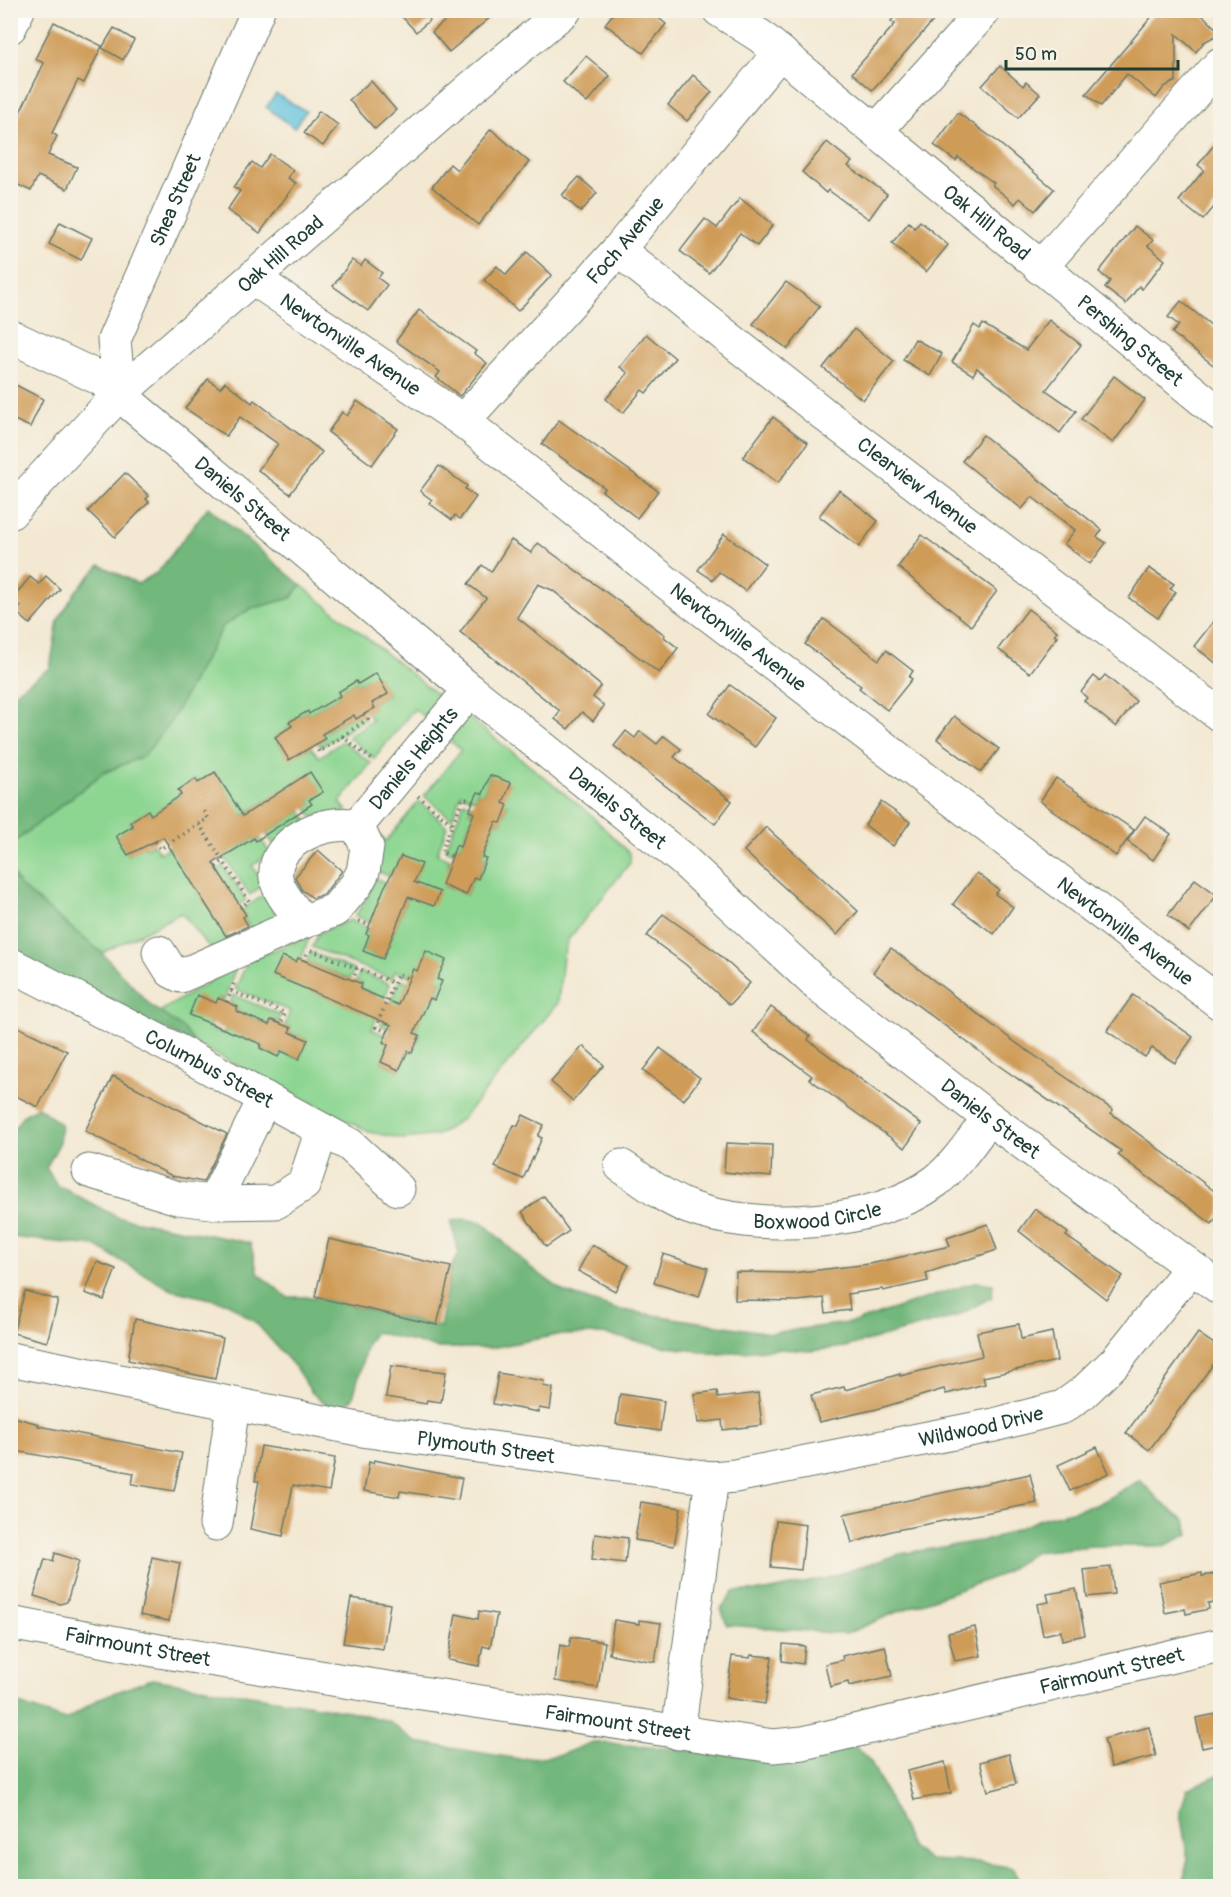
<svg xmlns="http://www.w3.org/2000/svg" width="1231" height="1897" viewBox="0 0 1231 1897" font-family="Pangolin,sans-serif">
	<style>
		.green { fill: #8dd692; stroke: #568a63; stroke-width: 1.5 }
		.forest { fill: #72b77c; stroke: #487a58; stroke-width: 1.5 }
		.water { fill: #5fc1dd; stroke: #3f7f88; stroke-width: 1.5 }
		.building { fill: #cf9c58 }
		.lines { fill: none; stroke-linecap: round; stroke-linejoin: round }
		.minor-casing { stroke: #69796b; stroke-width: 35 }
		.major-casing { stroke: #69796b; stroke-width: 35 }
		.path { stroke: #69796b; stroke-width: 4; stroke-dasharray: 1.5 4.5; stroke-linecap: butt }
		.minor { stroke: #fff; stroke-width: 33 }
		.major { stroke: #fff; stroke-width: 33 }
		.labels { text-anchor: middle; stroke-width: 4.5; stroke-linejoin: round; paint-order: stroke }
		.street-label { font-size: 20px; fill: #1f3d34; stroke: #f7f3e8 }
	</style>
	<rect width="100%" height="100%" fill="#f7f3e8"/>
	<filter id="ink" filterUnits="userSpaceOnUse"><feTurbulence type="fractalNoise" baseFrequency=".0167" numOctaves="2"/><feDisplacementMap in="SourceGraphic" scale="12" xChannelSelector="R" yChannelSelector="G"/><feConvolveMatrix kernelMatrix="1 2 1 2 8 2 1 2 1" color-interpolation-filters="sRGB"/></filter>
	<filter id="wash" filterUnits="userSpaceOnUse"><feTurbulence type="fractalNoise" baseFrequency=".008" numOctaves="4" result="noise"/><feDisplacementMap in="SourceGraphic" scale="24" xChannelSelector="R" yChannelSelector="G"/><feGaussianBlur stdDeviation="1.35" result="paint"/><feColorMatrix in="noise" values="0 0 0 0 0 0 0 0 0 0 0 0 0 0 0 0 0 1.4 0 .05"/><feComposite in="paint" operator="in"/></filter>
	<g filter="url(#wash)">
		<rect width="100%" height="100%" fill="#f3e8d2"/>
		<g class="green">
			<path d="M 301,585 L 440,697 L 442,708 L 430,721 L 414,709 L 374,759 L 348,737 L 372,720 L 367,712 L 374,708 L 372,703 L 388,694 L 376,674 L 358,684 L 356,681 L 338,692 L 340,696 L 309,714 L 307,711 L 290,722 L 292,726 L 275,737 L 287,756 L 305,746 L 307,750 L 311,747 L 319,757 L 343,741 L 371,763 L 340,802 L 347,811 L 312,817 L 307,808 L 312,804 L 309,800 L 322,792 L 310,773 L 225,827 L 237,848 L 254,838 L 256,841 L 260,838 L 270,853 L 252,866 L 264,884 L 250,895 L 203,826 L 212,819 L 206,810 L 213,805 L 211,801 L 226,790 L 215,772 L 198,783 L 195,779 L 179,790 L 181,795 L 151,815 L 148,811 L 130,822 L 133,826 L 117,836 L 128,855 L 144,845 L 146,848 L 153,844 L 160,853 L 199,828 L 219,860 L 214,864 L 211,859 L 207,862 L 197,846 L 177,859 L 232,944 L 252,932 L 243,917 L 245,915 L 242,910 L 265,894 L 281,923 C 266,935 225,961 209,946 C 198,937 191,923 181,913 L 102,953 L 20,886 L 11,871 L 13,843 L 103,773 L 144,755 L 171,721 L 223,626 L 250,609 L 291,598 Z"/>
			<polygon points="354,715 356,718 362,715 365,719 321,747 318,743 325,739 322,734"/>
			<polygon points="467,716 589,813 630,854 630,863 568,940 563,956 558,1003 462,1119 438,1135 404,1139 369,1132 195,1044 159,1012 237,965 224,1000 218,998 209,1027 223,1034 226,1029 261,1044 260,1049 278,1056 281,1051 299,1059 307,1040 289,1032 291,1028 285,1025 290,1011 235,989 248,961 310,935 301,960 298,958 296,962 282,956 274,975 367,1014 375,995 360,989 362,984 356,982 360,972 390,984 372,1029 386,1036 388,1045 381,1062 399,1070 408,1051 412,1053 420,1036 414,1033 430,998 434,1000 442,981 413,971 410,976 395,971 392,979 312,947 319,933 350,920 368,928 366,933 369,935 363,951 383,959 421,864 394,873 391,872 389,876 376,871 376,833 386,841 419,801 447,826 437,854 450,859 448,865 452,867 444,886 466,895 474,877 478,878 486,859 482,857 496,822 501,823 508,805 503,803 490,775 483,794 477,792 475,799 461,794 452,819 424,796 461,750 449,740"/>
			<polygon points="464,802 472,805 469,811 474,813 460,847 456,845 453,852 445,849"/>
			<polygon points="301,811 309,823 274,845 266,834"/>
			<polygon points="223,866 246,900 239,905 216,876 220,873 217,870"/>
			<polygon points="375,878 386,883 384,888 388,890 370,922 355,916 366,900"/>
			<polygon points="310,952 354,970 350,979 307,962"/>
			<polygon points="400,979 408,982 389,1029 381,1025"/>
			<polygon points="233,995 281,1015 278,1022 272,1019 269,1025 236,1011 238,1007 230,1003"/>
		</g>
		<g class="forest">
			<polygon points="208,507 301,585 291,598 250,609 223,626 171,721 144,756 103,773 13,843 11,848 11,695 50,668 58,620 76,591 100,565 138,584 158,572"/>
			<polygon points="10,871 20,886 102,953 151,1006 184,1029 195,1044 11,958"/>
			<polygon points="38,1107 61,1124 59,1144 46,1168 57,1185 117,1217 250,1243 258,1273 287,1297 316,1297 440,1327 451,1267 459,1254 451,1221 464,1219 482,1222 530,1267 564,1292 615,1309 770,1333 855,1322 975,1282 993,1284 992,1297 955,1317 845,1347 810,1351 779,1349 718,1354 662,1346 602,1334 557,1335 491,1348 438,1348 375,1332 367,1344 353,1398 336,1411 312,1393 295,1367 256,1323 228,1303 172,1290 95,1246 11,1237 11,1135 22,1116"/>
			<polygon points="1140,1480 1161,1502 1186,1521 1189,1534 1164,1546 1092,1546 1035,1552 1000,1575 897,1612 846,1634 727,1625 721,1609 734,1591 767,1591 827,1578 900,1554 992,1539 1043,1518 1096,1505"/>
			<polygon points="152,1679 349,1711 388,1721 416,1742 519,1759 560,1755 593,1742 788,1759 856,1747 871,1762 912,1848 928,1860 978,1862 1014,1868 1022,1886 11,1886 10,1701 66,1720 100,1698"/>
			<polygon points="1220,1774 1220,1886 1182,1886 1188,1859 1180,1813 1187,1789"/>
		</g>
		<polygon class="water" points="276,94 306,111 294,128 266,107"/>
		<g id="blocks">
			<g class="building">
				<polygon points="396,10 421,10 430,20 416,32"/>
				<polygon points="457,10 499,10 449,52 432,32"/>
				<polygon points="616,10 649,10 666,24 643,53 605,24"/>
				<polygon points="899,10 922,10 934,20 872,90 852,73 895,24 891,21"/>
				<polygon points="1150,10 1197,10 1221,33 1204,42 1196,52 1176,34 1176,81 1164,87 1156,98 1127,74 1101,106 1086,94 1154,14"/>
				<polygon points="54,22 102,46 84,83 78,80 52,133 57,136 48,155 77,167 67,189 38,176 31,191 10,181 10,133 44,63 35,59"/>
				<polygon points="114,28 134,40 123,60 102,48"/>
				<polygon points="586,56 610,76 587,103 563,82"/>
				<polygon points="1000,66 1023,86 1026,82 1040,94 1018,118 982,86"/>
				<polygon points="693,75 712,92 687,121 668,105"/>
				<polygon points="371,81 396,110 375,129 349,100"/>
				<polygon points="319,111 338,125 323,146 304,133"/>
				<polygon points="958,113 994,139 1054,189 1035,211 1020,198 1015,204 992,185 994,183 958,157 956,161 934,145"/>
				<polygon points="491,129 529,162 478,225 432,187 450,164 457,170"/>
				<polygon points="1221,136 1221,199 1203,220 1179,201 1204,170 1198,165"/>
				<polygon points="827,142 852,162 848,166 887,194 869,219 828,190 826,193 802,172"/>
				<polygon points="270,154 293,170 288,178 296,183 260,233 227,210 240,191 234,187 252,162 260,168"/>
				<polygon points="579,177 597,193 581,212 562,195"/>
				<polygon points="740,198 773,225 757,246 740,233 709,273 680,251 705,219 717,228"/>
				<polygon points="920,221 948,245 926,272 892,243 909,222 914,228"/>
				<polygon points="60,222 92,238 81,260 49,244"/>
				<polygon points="1135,226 1153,240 1148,246 1165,260 1142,289 1139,286 1126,304 1105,288 1110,281 1099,272"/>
				<polygon points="527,252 552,275 518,311 484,280 497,266 506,275"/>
				<polygon points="352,260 361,266 365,260 382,273 378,278 387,285 368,311 333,286"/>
				<polygon points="786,282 820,306 788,349 753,324"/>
				<polygon points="1181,301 1221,333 1221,371 1172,333 1179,325 1168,317"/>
				<polygon points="419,310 476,351 474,353 487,363 460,396 436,377 440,372 396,341"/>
				<polygon points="1049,320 1081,345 1046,390 1076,411 1060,433 977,368 973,375 952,362 974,325 980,329 983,324 1026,350"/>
				<polygon points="854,329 894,361 863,400 823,368"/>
				<polygon points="646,334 675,358 646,393 642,390 623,413 606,399 628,373 620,367"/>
				<polygon points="915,339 942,354 930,376 903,360"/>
				<polygon points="1114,376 1145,400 1113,443 1081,419"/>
				<polygon points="208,379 220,388 225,382 252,403 254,400 322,452 290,494 258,470 278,444 240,417 226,436 185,408"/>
				<polygon points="10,382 43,399 30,427 10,418"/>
				<polygon points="357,401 398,429 372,465 328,432 342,412 347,416"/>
				<polygon points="773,417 808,443 778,483 743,457"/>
				<polygon points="559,420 658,491 637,518 602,491 605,488 542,444"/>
				<polygon points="983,435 1102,530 1097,537 1106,543 1090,564 1064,544 1075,530 1032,497 1022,509 962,461"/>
				<polygon points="439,466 467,486 465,489 476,497 460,519 455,515 452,520 429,503 432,500 420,491"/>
				<polygon points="125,473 149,496 146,499 149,502 115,537 88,511"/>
				<polygon points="839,490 878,521 859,547 819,516"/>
				<polygon points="724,534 765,564 745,591 719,572 713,580 698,570"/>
				<polygon points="922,535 997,591 971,626 898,567"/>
				<polygon points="511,540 531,553 538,543 665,635 664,637 678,648 659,673 552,590 538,584 517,617 601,686 593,697 604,706 593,721 582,712 568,729 555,719 560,711 460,632 486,598 468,584 482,565 491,572"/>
				<polygon points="1149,568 1174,584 1170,589 1176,592 1158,618 1129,598"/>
				<polygon points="46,576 60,589 30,624 16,612 21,606 12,599 30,577 39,584"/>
				<polygon points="1028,609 1057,631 1054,635 1057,637 1030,673 998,649"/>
				<polygon points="1221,612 1221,667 1194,646"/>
				<polygon points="824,619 879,660 886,650 913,671 909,677 912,679 887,710 859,688 861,686 805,644"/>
				<polygon points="376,673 388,694 372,703 375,708 356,719 354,715 322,734 325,739 289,760 275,737 292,726 289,722 308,711 309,714 340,696 338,692 356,681 358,684"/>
				<polygon points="1105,675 1136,701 1116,727 1084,701 1087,698 1081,692 1094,676 1100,681"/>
				<polygon points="730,685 776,718 755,747 709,714"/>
				<polygon points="954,716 999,749 981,772 937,739"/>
				<polygon points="626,731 635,738 640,731 657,744 664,736 681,749 674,757 732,801 715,824 614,746"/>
				<polygon points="215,772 243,816 310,772 323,792 309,800 312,804 256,841 254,838 213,863 246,915 243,917 248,926 226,936 163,837 128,855 116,836 133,826 130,822 148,810 151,815 181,795 178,790 196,779 198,783"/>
				<polygon points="490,775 511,783 503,803 508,805 501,823 496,822 482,857 486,858 478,879 474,877 466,895 442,885 456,845 460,847 474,813 469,811 478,792 483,794"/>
				<polygon points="1056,778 1134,830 1116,856 1040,801"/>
				<polygon points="881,802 910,822 893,846 865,825"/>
				<polygon points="1145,816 1171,834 1153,860 1127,841"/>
				<polygon points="766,827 858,911 837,935 744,851"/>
				<polygon points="318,850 342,871 324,894 313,898 302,890 295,877"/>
				<polygon points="401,856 422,864 414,882 440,892 434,906 408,897 383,959 363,951 369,935 366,934 384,888"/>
				<polygon points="977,873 999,890 995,894 1013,907 994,934 953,904"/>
				<polygon points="1195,879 1217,895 1189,932 1168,915"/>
				<polygon points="663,914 714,950 750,983 730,1005 685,964 647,936"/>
				<polygon points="891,948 1012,1040 1113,1110 1111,1113 1221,1196 1221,1211 1212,1224 1118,1155 1121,1151 995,1063 873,972"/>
				<polygon points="426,951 446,960 437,979 442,981 434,1000 430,998 414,1033 420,1035 412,1053 408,1051 399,1070 381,1062 388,1045 383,1042 391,1025 273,975 282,956 296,962 298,958 362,984 360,989 398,1005 413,969 417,971"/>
				<polygon points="197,995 216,1003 218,998 238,1007 236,1011 269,1025 271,1020 291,1028 289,1032 308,1040 299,1059 281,1051 278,1057 260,1048 261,1044 189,1015"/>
				<polygon points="1133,995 1193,1037 1175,1063 1152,1048 1145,1057 1107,1031"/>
				<polygon points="771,1007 810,1036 808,1040 921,1124 905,1148 809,1079 812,1076 753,1032"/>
				<polygon points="10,1023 67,1051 38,1107 10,1093"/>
				<polygon points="583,1046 604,1065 573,1101 551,1082"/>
				<polygon points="660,1048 700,1078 684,1100 643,1070"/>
				<polygon points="113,1076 227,1134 203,1182 172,1176 85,1131"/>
				<polygon points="523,1115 544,1125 538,1136 542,1138 523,1179 495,1167 514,1125 518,1126"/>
				<polygon points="726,1143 772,1145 771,1177 724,1172"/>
				<polygon points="544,1196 569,1231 546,1247 522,1212"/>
				<polygon points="1035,1209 1068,1233 1066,1236 1123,1276 1106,1299 1019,1231"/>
				<polygon points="988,1224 997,1250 926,1273 928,1281 883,1291 882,1289 848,1294 850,1310 826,1313 824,1298 797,1301 735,1300 736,1272 792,1273 870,1264 950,1246 947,1238"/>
				<polygon points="329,1239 451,1267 437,1325 315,1297"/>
				<polygon points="592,1245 629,1265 615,1291 578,1271"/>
				<polygon points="663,1254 708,1268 699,1297 654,1283"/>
				<polygon points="97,1262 116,1269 104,1300 85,1293"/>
				<polygon points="25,1291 58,1300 47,1342 13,1333"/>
				<polygon points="135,1319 223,1338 215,1379 128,1360"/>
				<polygon points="1019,1324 1021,1339 1052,1332 1057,1361 983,1377 985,1384 946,1394 944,1389 877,1409 819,1422 811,1395 844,1387 845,1390 900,1374 900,1376 982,1356 977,1332"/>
				<polygon points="1198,1333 1221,1349 1221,1354 1149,1450 1126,1433"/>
				<polygon points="391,1366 446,1372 441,1402 427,1400 426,1404 386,1397"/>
				<polygon points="498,1373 544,1381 543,1386 553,1388 550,1410 539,1408 539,1412 493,1404"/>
				<polygon points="717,1391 718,1398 758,1393 762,1425 723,1430 722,1420 698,1423 694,1394"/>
				<polygon points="620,1394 664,1401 660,1431 616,1424"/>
				<polygon points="10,1416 39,1424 38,1426 182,1453 174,1491 132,1484 134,1473 10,1450"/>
				<polygon points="261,1446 335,1458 329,1491 293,1485 283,1536 250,1529 259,1481 255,1481"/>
				<polygon points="1097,1447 1109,1473 1070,1491 1058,1465"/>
				<polygon points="374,1460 462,1478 458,1500 400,1491 399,1497 364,1491 369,1462 373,1463"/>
				<polygon points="1030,1474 1037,1503 891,1531 852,1543 844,1514"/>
				<polygon points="641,1502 681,1508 674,1546 635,1540"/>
				<polygon points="776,1521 806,1525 801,1570 771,1567"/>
				<polygon points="595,1534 628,1538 625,1563 592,1559"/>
				<polygon points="55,1553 79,1561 67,1602 60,1604 34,1596 45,1559 53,1561"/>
				<polygon points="152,1557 180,1563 169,1621 140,1615"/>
				<polygon points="1111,1567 1114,1594 1087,1597 1084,1570"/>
				<polygon points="1202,1573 1202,1576 1221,1573 1221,1601 1208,1603 1209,1609 1186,1614 1185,1609 1165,1613 1159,1582"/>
				<polygon points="1076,1589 1085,1635 1062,1640 1061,1631 1043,1635 1037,1604 1049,1602 1047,1594"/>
				<polygon points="351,1598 390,1604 383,1649 343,1643"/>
				<polygon points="479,1611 497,1614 490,1648 483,1646 479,1666 448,1660 456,1614 478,1619"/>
				<polygon points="614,1620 639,1624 639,1620 661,1623 655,1662 609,1654"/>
				<polygon points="975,1627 981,1656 955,1661 948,1633"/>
				<polygon points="571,1637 605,1642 598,1688 555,1681 560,1645 569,1647"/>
				<polygon points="783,1644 805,1646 803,1664 782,1661"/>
				<polygon points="885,1646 892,1676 849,1686 848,1682 830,1687 825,1664 843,1660 842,1656"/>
				<polygon points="751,1655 772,1657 765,1704 726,1698 732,1656 750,1658"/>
				<polygon points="1221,1713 1221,1744 1202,1748 1196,1718"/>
				<polygon points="1149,1727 1156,1756 1111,1767 1104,1739"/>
				<polygon points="1009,1754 1016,1784 988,1791 980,1762"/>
				<polygon points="945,1762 951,1793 914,1800 907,1771"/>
			</g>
		</g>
	</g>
	<g filter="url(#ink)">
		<use href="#blocks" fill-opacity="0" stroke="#69796b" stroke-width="1.5"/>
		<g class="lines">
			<g class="minor-casing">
				<g id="minor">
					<path id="s1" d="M 719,10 L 760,36 L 1220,414"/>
					<polyline points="10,27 18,10"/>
					<polyline points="877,130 985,10"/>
					<path id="s2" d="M 618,250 L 825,415 L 1220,715"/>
					<polyline points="1040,268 1220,64"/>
					<path id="s3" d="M 253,278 L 463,421 L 666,582 L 1220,1003"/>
					<path id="s4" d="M 10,336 L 101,379 L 470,690 L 682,859 L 822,989 L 989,1118 L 1220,1288"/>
					<path id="s5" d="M 119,394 L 114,340 L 258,10"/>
					<path id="s6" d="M 463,421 L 618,250 L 780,52"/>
					<path id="s7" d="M 10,513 L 119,394 L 471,88 L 565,10"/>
					<path id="s8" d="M 357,826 L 367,847 L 363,872 L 356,885 L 335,910 L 303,922 C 294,909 279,894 276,878 C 271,841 327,818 357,826 L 470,690"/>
					<polyline points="159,952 171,971 181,976 303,922"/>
					<path id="s9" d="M 10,964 L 186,1055 L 350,1145 L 398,1189"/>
					<path id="s10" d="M 621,1166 C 643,1180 664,1198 688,1207 C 756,1233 877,1226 936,1181 C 957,1164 973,1139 989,1118"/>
					<polyline points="89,1171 178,1198 219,1203 276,1202 304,1184 322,1130"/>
					<polyline points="214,1202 265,1098"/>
					<path id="s11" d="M 10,1359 L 368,1431 L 712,1478 L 678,1733"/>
					<path id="s12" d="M 712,1478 L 735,1476 L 994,1425 L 1063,1407 L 1084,1392 L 1116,1361 L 1190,1269"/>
					<polyline points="216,1524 233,1405"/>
				</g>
			</g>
			<g class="major-casing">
				<g id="major">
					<path id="s13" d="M 10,1623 L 159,1651 L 369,1685 L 773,1746 L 803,1743 L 1220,1645"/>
				</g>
			</g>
			<g class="path">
				<polyline points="342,736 375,762"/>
				<polyline points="315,745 319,752 368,719 364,713"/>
				<polyline points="418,796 452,824"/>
				<polyline points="199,824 249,901"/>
				<polyline points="155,842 160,849 208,818 204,811"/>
				<polyline points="451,856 441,852 463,798 473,802"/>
				<polyline points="216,867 223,861"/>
				<polyline points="240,908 249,901"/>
				<polyline points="359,921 369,925"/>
				<polyline points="311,950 394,983"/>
				<polyline points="304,961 308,950"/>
				<polyline points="353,981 357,968"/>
				<polyline points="231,991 285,1013 281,1023"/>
				<polyline points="227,1002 234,983"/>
				<polyline points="388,1032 376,1027 398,974 409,979"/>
			</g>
			<use href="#minor" class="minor"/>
			<use href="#major" class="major"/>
		</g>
	</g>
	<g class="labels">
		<g class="street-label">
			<text dy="7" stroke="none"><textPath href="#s5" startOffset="207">Shea Street</textPath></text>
			<text dy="7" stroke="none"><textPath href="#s1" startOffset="342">Oak Hill Road</textPath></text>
			<text dy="7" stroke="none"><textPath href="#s6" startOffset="243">Foch Avenue</textPath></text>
			<text dy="7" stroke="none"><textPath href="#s7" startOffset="375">Oak Hill Road</textPath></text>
			<text dy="7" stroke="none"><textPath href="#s1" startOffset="528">Pershing Street</textPath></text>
			<text dy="7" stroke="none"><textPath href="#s3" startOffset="118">Newtonville Avenue</textPath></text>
			<text dy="7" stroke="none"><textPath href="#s2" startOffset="381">Clearview Avenue</textPath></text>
			<text dy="7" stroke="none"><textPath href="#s4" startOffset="286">Daniels Street</textPath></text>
			<text dy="7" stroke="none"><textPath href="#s3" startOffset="604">Newtonville Avenue</textPath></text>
			<text dy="7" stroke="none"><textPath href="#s8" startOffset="380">Daniels Heights</textPath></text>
			<text dy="7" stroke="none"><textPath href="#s4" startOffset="772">Daniels Street</textPath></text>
			<text dy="7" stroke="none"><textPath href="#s3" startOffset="1090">Newtonville Avenue</textPath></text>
			<text dy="7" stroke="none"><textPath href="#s9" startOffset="225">Columbus Street</textPath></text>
			<text dy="7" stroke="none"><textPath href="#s4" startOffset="1258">Daniels Street</textPath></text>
			<text dy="7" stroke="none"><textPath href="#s10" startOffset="210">Boxwood Circle</textPath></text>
			<text dy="7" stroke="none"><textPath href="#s12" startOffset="274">Wildwood Drive</textPath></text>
			<text dy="7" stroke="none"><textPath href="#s11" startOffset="484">Plymouth Street</textPath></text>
			<text dy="7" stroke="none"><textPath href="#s13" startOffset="130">Fairmount Street</textPath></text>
			<text dy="7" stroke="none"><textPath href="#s13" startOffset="1120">Fairmount Street</textPath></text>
			<text dy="7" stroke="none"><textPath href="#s13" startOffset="616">Fairmount Street</textPath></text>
		</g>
	</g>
	<rect width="1231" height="1897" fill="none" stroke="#f7f3e8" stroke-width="36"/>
	<path d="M1006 60v9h172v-9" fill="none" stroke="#1f3d34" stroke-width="3"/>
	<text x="1015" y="60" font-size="18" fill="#1f3d34" stroke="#f7f3e8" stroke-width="4.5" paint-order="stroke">50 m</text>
</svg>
